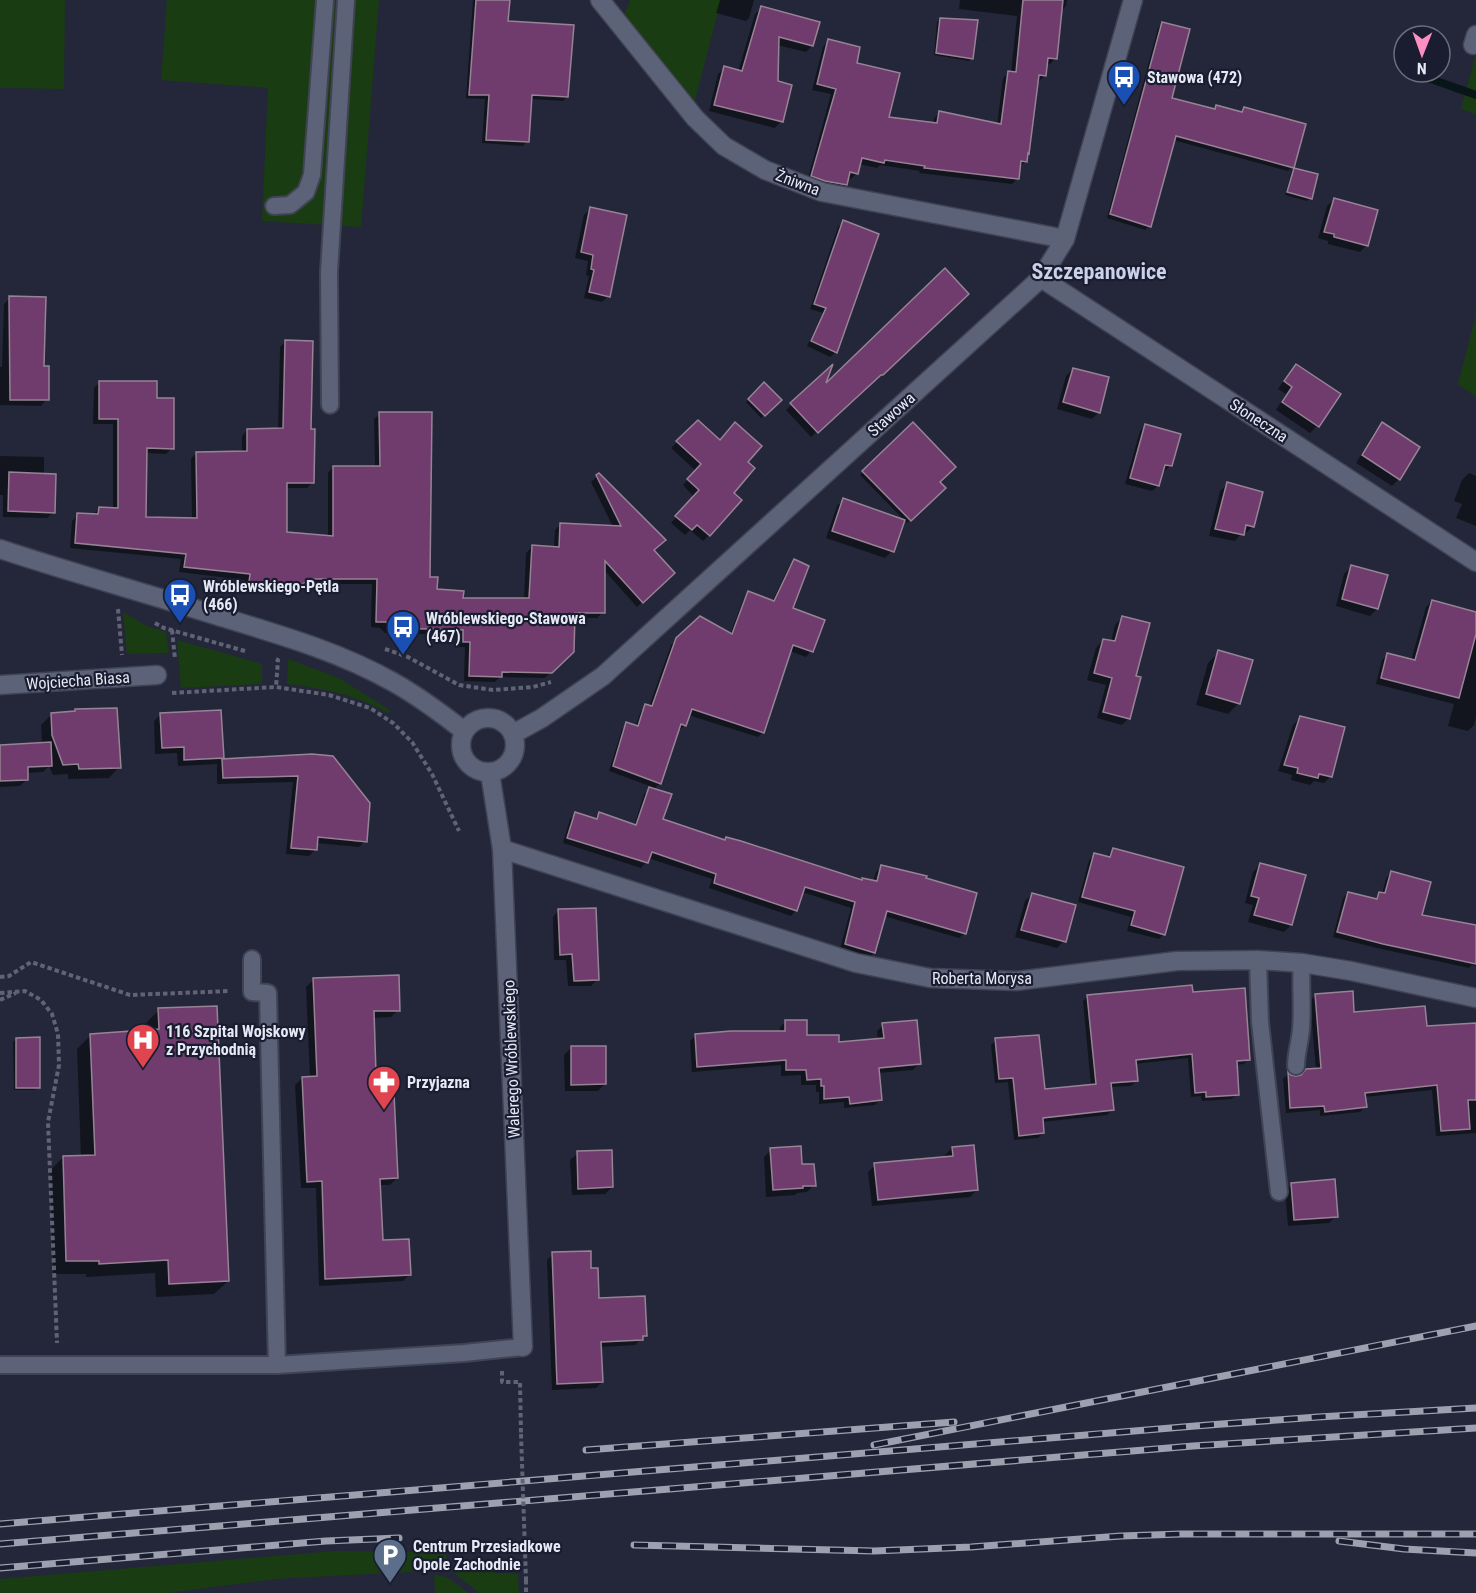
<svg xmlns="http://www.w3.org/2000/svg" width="1476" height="1593" viewBox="0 0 1476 1593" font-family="'Roboto Condensed',sans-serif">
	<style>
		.green { fill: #1a3c13 }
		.shadow { fill: #0007 }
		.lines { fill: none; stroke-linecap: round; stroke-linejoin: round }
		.stream { stroke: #081619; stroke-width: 8 }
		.building { fill: #703c6e; stroke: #978395; stroke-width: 1.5 }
		.service-casing { stroke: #404353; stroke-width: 20 }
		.minor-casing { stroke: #404353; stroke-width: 21 }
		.path { stroke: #5f6373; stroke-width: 4; stroke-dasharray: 4.5 3; stroke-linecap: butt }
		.service { stroke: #5c6277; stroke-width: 16 }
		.minor { stroke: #5c6277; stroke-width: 18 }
		.rail-casing { stroke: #9da1af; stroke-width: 7 }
		.rail { stroke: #191d2f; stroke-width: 4.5; stroke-dasharray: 14; stroke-linecap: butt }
		.path-bridge { stroke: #5f6373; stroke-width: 4; stroke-dasharray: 4.5 3; stroke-linecap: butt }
		.labels { text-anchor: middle; stroke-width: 4.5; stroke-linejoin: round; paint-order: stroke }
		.poi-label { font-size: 16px; font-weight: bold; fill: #e5e8f5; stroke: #191d2f; text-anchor: start }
		.street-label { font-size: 16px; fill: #e5e8f5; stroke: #191d2f }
		.district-label { font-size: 22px; font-weight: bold; fill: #cbd1ea; stroke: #191d2f }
	</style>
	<rect width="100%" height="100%" fill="#232739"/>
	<g class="green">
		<polygon points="0,0 65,0 64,89 0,88"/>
		<polygon points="167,0 379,0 361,227 262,221 268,88 161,80"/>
		<polygon points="630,0 721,0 693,108 620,25"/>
		<polygon points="1476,53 1476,114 1461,109"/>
		<polygon points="1476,314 1476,397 1458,384"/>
		<polygon points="123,612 147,626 166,632 169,653 127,654"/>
		<polygon points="177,640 262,664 262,684 181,688"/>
		<path d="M 288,659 L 339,678 L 391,711 L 388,713 C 357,695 323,688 287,684 Z"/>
		<polygon points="334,1551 446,1552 447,1569 518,1574 519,1593 479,1593 453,1572 447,1570 275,1579 168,1593 0,1593 0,1579"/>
		<path d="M 434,1575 C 448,1575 458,1585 468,1593 L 435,1593 Z"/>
	</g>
	<g class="shadow">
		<polygon points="473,0 508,0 507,23 567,97 563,101 530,99 527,141 523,146 482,143 485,99 466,98"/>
		<polygon points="720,0 754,0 749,18 746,21 716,13"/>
		<polygon points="960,0 1067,0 1066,6 1060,12 1056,58 1050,64 1046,64 1045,76 1039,81 1036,81 1026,161 1020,167 1017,179 1012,184 919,173 920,171 880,165 877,168 859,164 857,173 851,179 847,178 846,185 840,190 807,182 831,94 812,90 823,47 828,41 855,64 888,118 933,124 934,118 939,113 997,125 1003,78 1008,73 1011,73 1017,16 959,9"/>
		<polygon points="762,7 812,46 806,52 777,45 777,82 781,121 775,128 709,111 718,74 724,68 738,72 755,14"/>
		<polygon points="940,19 972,58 969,61 934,55 937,22"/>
		<polygon points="1162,24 1170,99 1213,110 1216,107 1240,113 1244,108 1293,167 1288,171 1173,140 1149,226 1145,230 1107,218 1158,28"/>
		<polygon points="1292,169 1316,175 1310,198 1307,201 1285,195"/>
		<polygon points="1334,199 1367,245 1360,252 1328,244 1328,241 1318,238 1327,206"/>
		<polygon points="590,209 608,296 602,302 584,298 589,276 586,275 588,261 575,258 584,215"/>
		<polygon points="843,222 878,235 835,353 830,357 807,346 823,313 810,309 838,227"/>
		<polygon points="967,294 876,380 875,379 811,437 786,410 829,369 822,389"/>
		<polygon points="10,298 43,367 47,399 41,406 0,405 0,367 2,367 4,304"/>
		<polygon points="286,341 310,431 312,483 307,488 286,488 285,534 328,537 328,473 333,467 375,467 374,419 380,414 428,578 436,590 462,599 524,600 526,553 532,547 554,548 555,530 560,525 613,527 591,482 599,475 652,551 673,573 637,607 604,570 603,612 597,618 573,618 572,651 545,678 500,677 495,682 464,681 465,647 458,647 458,635 385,633 380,628 371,627 372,584 304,584 287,594 245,587 245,580 179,572 181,559 70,548 72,521 78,515 94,514 99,508 113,509 113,424 93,424 94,388 99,383 155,400 172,448 166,454 145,453 145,518 192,519 191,459 196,453 242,452 242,436 247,430 278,430 280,347"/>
		<polygon points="1296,366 1339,395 1317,426 1310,433 1276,410 1286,394 1278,389 1289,373"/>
		<polygon points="1073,369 1099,412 1092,419 1057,409 1066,376"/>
		<polygon points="764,384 779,400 761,418 746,402"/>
		<polygon points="698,422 746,462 732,493 709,535 703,541 690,530 685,535 671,523 694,497 683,485 696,471 671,448"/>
		<polygon points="913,424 938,482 944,488 907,523 860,475"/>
		<polygon points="1382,424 1418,447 1399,479 1392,486 1356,463 1375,431"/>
		<polygon points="1145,426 1171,465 1165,471 1162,470 1158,486 1152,491 1125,484 1140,431"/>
		<polygon points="0,456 44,457 44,475 54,512 47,518 3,517 3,495 0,495"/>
		<polygon points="1469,473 1476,476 1476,526 1456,518 1462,504 1454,501 1462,480"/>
		<polygon points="1227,484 1253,526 1246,533 1243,532 1235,541 1209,536 1220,491"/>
		<polygon points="844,499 892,551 885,558 826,538 837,506"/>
		<polygon points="794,561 791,609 823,621 811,651 806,657 790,651 763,732 758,737 688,715 685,725 680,730 678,729 660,783 653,790 661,820 724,841 726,838 861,881 863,879 873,882 876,872 881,867 965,933 959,938 884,916 874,953 869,958 840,949 851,908 802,892 796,910 791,916 709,888 712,879 648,858 646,862 641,868 563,843 570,819 576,814 593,820 599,813 634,826 644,794 652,787 609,771 622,729 627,724 635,727 641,711 646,706 649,707 671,645 700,618 730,634 744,598 749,593 772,602 789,566"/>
		<polygon points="1351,567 1377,609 1370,616 1336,606 1344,574"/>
		<polygon points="1432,601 1476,613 1476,628 1473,639 1476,639 1476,717 1474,725 1468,731 1448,726 1454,704 1376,684 1382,660 1388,654 1411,661 1426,607"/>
		<polygon points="1122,618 1135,677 1129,718 1122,725 1097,718 1106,685 1087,680 1096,648 1103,640 1111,642 1115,625"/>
		<polygon points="1219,652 1239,703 1228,714 1196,705 1208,663"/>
		<polygon points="52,714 119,767 109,778 68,779 68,774 53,775 49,766 43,772 27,773 27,779 20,786 0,787 0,747 42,744 41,725"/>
		<polygon points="161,714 222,757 219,760 312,756 365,841 359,847 316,843 315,850 309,856 286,854 293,782 217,784 217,764 178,766 177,753 155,754 154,721"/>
		<polygon points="1300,718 1331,776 1324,783 1314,781 1310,785 1291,780 1292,775 1278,771 1293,725"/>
		<polygon points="1113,849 1164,934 1159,939 1127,931 1131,917 1078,902 1089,860 1094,855 1107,858 1108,855"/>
		<polygon points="1260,865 1291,925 1284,932 1248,922 1253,905 1245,903 1253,872"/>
		<polygon points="1391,873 1421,916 1476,926 1476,966 1472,965 1469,968 1377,948 1333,937 1343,898 1348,893 1374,900 1380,893 1382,894 1386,878"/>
		<polygon points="1032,894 1064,941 1057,948 1015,937 1025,901"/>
		<polygon points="559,910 597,980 591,986 568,986 566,960 554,960 553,917"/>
		<polygon points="313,980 398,1010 391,1017 372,1018 375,1075 397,1178 390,1185 379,1185 382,1242 410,1274 403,1281 319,1286 316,1188 301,1188 295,1085 302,1078 310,1078 306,987"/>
		<polygon points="1191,993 1249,1059 1244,1064 1235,1065 1237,1094 1232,1099 1202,1101 1201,1096 1191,1097 1188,1058 1135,1064 1136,1081 1131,1086 1110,1087 1112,1110 1107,1115 1042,1122 1043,1133 1038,1138 1014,1140 1008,1082 995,1083 991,1045 996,1040 1043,1091 1091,1086 1083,1001 1088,996"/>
		<polygon points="1316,995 1353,1014 1426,1028 1476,1024 1476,1133 1436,1136 1432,1090 1364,1097 1365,1107 1360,1112 1320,1116 1320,1110 1286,1113 1283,1079 1288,1074 1296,1078 1316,1070 1310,1001"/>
		<polygon points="159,1010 228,1281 214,1294 156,1297 155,1273 86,1277 86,1274 53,1274 50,1171 63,1157 81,1157 77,1049 91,1035 145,1032 145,1024"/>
		<polygon points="786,1021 805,1036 838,1043 878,1040 877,1031 883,1025 919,1064 913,1070 878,1073 881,1099 875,1105 844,1108 844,1102 819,1104 819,1092 816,1092 816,1085 801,1085 801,1075 781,1076 781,1065 692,1072 690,1041 696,1035 780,1032 780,1027"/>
		<polygon points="16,1039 38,1087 35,1090 14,1090 13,1042"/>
		<polygon points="571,1048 605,1084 598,1091 565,1091 564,1055"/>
		<polygon points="952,1148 977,1190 970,1197 872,1206 868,1172 875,1165 946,1158 945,1155"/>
		<polygon points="771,1150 800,1166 814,1185 807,1192 797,1193 795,1195 766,1197 764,1157"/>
		<polygon points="578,1153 612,1187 605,1194 572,1195 570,1160"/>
		<polygon points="1292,1184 1336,1216 1329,1223 1288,1226 1285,1191"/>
		<polygon points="553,1254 590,1270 598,1299 645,1335 635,1345 600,1347 602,1382 596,1388 552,1390 547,1260"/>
	</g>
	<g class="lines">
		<polyline class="stream" points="1411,72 1476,95"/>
	</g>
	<g class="building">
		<polygon points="476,0 510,0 508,21 574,25 568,97 532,95 529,142 486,140 489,95 469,95"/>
		<polygon points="1023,0 1063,0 1057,59 1048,58 1046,76 1039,75 1029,154 1028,153 1027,162 1021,161 1019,179 924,168 925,166 885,160 884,163 862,158 858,174 850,172 847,185 825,181 811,176 836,89 817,84 828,39 860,47 857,63 900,73 889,117 937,123 939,111 1001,124 1008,71 1016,72"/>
		<polygon points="761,6 820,22 813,46 779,37 778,81 792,85 783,122 714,105 724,66 742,71"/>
		<polygon points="940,18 978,20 973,59 936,53"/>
		<polygon points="1162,22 1190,29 1172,98 1215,109 1216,105 1242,112 1244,107 1306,124 1294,168 1176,136 1151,227 1110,214"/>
		<polygon points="1294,168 1318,174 1312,199 1287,192"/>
		<polygon points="1334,198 1378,210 1368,246 1334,237 1334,234 1324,232"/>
		<polygon points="590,207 627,215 610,297 589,292 594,270 591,269 593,255 581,252"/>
		<polygon points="843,220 879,234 837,353 811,341 826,308 814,304"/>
		<polygon points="945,268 969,294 883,375 881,375 818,433 790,403 833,364 826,383"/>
		<polygon points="9,296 46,297 44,366 49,366 49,400 10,400"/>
		<polygon points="285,340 313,341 311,429 315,429 314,483 287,483 287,532 333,536 333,466 380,466 379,412 432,412 430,577 438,577 437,589 464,591 463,598 529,598 532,545 559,547 560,523 621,526 596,475 599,473 666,540 654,550 675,573 643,603 605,561 605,613 575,613 574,652 552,673 502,672 502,677 469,676 470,642 463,642 463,630 391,628 386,622 376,622 377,579 311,579 294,589 249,582 250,574 184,567 186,554 75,543 77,513 98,514 99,507 118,508 118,419 99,419 99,381 157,381 157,398 174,398 174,449 147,448 146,517 197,518 196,452 247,451 247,429 283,428"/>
		<polygon points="1296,364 1341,394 1319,427 1282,402 1292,387 1284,381"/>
		<polygon points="1073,368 1109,377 1100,413 1063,402"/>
		<polygon points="764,382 782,400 765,416 748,399"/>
		<polygon points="698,420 720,440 735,422 762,446 748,462 755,468 734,493 742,500 710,536 697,525 692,530 675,516 699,490 687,479 701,464 676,441"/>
		<polygon points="913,422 956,467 940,482 946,488 911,521 862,471"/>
		<polygon points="1382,422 1420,447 1400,480 1362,455"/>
		<polygon points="1145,424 1181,434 1172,466 1165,465 1159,486 1130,478"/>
		<polygon points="9,472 56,474 55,513 8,511"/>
		<polygon points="1227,482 1263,492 1254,527 1246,525 1244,535 1215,529"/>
		<polygon points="843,498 905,520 894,552 832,531"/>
		<polygon points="794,559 809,566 793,608 825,620 813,652 793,645 764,733 692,709 686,726 681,724 661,784 613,766 626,722 638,726 645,704 652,706 676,638 700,616 732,634 748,591 774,601"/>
		<polygon points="1351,565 1388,575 1378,609 1342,599"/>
		<polygon points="1432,600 1476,612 1476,634 1459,698 1381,678 1387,653 1415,660"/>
		<polygon points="1122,616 1150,623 1136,676 1141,677 1130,719 1103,712 1112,678 1094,673 1103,639 1115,641"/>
		<polygon points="1218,650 1253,660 1240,704 1206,694"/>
		<polygon points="117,708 121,768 79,769 78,764 63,765 52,735 51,713 75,711 75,709"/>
		<polygon points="221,710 224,758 184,760 184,747 162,748 160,713"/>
		<polygon points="1300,716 1345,727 1332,777 1319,774 1318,778 1297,773 1298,768 1284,765"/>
		<polygon points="51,742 52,766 28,767 28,780 0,781 0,745"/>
		<polygon points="312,754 333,756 370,803 367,842 318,837 317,850 291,848 298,776 223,778 222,759"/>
		<polygon points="649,787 672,794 663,819 725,840 726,837 741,841 862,880 862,878 877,881 881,865 927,876 926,878 977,893 966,934 887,911 875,953 845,944 855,902 805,887 797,911 714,883 716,874 652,852 648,863 567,838 575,812 597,819 599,812 636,825"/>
		<polygon points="1113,848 1184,867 1165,935 1131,925 1135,911 1082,897 1094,853 1110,857"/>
		<polygon points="1260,863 1306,875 1292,925 1254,915 1259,898 1251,896"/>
		<polygon points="1391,871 1431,882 1422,915 1476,925 1476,964 1383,944 1337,932 1348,892 1377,899 1379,892 1385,893"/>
		<polygon points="1032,893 1076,905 1066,942 1021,930"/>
		<polygon points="596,908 599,980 574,981 572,954 560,955 558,909"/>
		<polygon points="399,975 400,1011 374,1011 376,1073 393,1072 398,1178 380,1179 383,1240 409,1239 411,1275 325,1279 322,1181 307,1182 302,1077 317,1076 313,978"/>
		<polygon points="1192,985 1193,992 1245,988 1250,1060 1237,1061 1239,1095 1206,1097 1206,1092 1195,1093 1192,1054 1136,1060 1138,1081 1111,1083 1114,1110 1043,1118 1044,1133 1019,1136 1013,1078 999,1079 995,1038 1039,1035 1045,1089 1096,1084 1087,995"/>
		<polygon points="1353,991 1354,1012 1425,1006 1427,1026 1476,1023 1476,1100 1468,1100 1470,1129 1441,1131 1437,1085 1365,1093 1367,1107 1325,1112 1324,1106 1290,1108 1288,1072 1291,1075 1296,1076 1301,1075 1306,1069 1321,1068 1315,994"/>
		<polygon points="217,1006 229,1281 169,1284 168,1260 99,1264 99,1261 66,1261 63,1156 95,1155 90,1034 159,1029 158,1008"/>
		<polygon points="785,1020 807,1020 807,1035 839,1035 839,1042 884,1038 882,1023 917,1020 921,1064 879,1068 882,1100 850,1104 849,1097 824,1099 824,1086 821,1086 821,1079 807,1080 806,1070 786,1070 786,1060 697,1067 695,1034 731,1031 785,1031"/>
		<polygon points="40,1037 40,1088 16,1088 16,1038"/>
		<polygon points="571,1046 606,1046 606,1084 571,1085"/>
		<polygon points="974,1145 978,1190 878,1200 874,1163 953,1156 952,1147"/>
		<polygon points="801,1146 802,1164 814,1164 816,1186 803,1186 803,1188 773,1190 770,1148"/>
		<polygon points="612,1150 613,1187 578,1189 577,1151"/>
		<polygon points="1335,1179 1338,1217 1294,1220 1291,1183"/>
		<polygon points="591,1251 591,1268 598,1268 599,1298 645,1296 647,1336 643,1336 643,1340 601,1342 603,1382 557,1384 552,1252"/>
	</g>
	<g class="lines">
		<g class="service-casing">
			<g id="service">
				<polyline points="274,206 290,205 306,192 312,175 325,0"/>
				<polyline points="330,405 329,272 346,0"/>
				<polyline points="252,959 252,992 268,993 277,1365"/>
				<polyline points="1258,960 1260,1022 1279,1192"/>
				<path d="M 1296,1066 C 1296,1053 1300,1042 1301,1029 C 1303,1007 1300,985 1302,963"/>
				<polyline points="0,1365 277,1365 464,1353 523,1347"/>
			</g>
		</g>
		<g class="minor-casing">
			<g id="minor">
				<polyline points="600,0 695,118 724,146 765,170 822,192 1065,239"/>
				<polyline points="1473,45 1476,35"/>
				<polyline points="1041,278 1476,562"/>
				<path d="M 0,549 C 72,573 146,593 218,616 C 277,634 338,651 393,682 C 418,696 441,713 464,731"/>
				<polyline points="0,685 157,675"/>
				<circle cx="488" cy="745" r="27"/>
				<polyline points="513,734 542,718 603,676 1041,278 1065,239 1133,0"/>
				<polyline points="490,773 502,849 523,1347"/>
				<polyline points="502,849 856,963 930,978 1016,981 1177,961 1258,960 1302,963 1351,971 1476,998"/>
			</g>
		</g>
		<g class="path">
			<polyline points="118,609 122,655"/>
			<polyline points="155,623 164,628 245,651"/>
			<polyline points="172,630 175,659"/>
			<polyline points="385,649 408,657 459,685 493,690 533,687 551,682"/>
			<polyline points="276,659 278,660 276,687"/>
			<polyline points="172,693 276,687 329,695 370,708 393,723 412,742 432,774 459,831"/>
			<polyline points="0,977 9,976 31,962 130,995 230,991"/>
			<polyline points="0,993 25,991 41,1000 52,1014 58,1034 59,1065 48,1122 57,1343"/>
			<polyline points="0,1000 16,993"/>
			<polyline points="502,1371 502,1382 520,1382 521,1434"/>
			<polyline points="526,1580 526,1593"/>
		</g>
		<use href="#service" class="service"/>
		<use href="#minor" class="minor"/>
		<g class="rail-casing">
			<g id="rail">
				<polyline points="874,1445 1476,1326"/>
				<polyline points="586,1450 954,1422"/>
				<polyline points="0,1524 1195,1426 1318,1417 1476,1408"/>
				<polyline points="1339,1541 1404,1549 1476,1553"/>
				<polyline points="0,1544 1193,1446 1476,1428"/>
				<polyline points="634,1545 874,1551 971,1547 1121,1536 1181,1534 1476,1534"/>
				<polyline points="0,1568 326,1541 399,1538"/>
			</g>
		</g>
		<use href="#rail" class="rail"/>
		<polyline class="path-bridge" points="521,1434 526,1580"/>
	</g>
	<defs>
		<g id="bus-pin" transform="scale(1.725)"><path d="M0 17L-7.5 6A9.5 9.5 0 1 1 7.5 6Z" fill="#1a4fb4" stroke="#191d2f"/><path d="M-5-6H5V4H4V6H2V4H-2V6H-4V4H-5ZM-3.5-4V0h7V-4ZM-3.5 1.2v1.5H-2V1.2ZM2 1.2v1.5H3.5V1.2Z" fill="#fff"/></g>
		<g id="hospital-pin" transform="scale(1.725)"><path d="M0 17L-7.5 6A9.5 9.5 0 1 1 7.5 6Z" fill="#e0444e" stroke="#191d2f"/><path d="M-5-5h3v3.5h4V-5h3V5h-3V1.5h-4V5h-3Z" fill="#fff"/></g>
		<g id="pharmacy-pin" transform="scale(1.725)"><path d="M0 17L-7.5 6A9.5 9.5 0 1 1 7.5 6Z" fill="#e0444e" stroke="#191d2f"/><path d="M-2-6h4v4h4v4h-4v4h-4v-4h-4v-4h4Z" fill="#fff"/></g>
		<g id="parking-pin" transform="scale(1.725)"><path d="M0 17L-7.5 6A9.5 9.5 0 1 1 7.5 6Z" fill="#5c6f8a" stroke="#191d2f"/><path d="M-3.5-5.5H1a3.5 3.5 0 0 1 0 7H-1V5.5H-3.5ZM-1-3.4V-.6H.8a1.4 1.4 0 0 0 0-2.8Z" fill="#fff"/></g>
	</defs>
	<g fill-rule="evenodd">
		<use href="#bus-pin" x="1124" y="77"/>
		<use href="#bus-pin" x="180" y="595"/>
		<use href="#bus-pin" x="403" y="627"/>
		<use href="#hospital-pin" x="143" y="1040"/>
		<use href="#pharmacy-pin" x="384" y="1082"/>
		<use href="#parking-pin" x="390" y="1555"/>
	</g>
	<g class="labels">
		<g class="poi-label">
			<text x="1147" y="83">Stawowa (472)</text>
			<text x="203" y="592">Wróblewskiego-Pętla<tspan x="203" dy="18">(466)</tspan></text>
			<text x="426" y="624">Wróblewskiego-Stawowa<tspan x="426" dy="18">(467)</tspan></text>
			<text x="166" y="1037">116 Szpital Wojskowy<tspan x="166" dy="18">z Przychodnią</tspan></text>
			<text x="407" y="1088">Przyjazna</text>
			<text x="413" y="1552">Centrum Przesiadkowe<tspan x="413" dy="18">Opole Zachodnie</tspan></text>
		</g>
		<g class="street-label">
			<text transform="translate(798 182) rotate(21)" y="6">Żniwna</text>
			<text transform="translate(891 414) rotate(-42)" y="6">Stawowa</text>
			<text transform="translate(1259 420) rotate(33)" y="6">Słoneczna</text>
			<text transform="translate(78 680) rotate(-4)" y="6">Wojciecha Biasa</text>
			<text x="982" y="984">Roberta Morysa</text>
			<text transform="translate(511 1059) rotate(-92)" y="6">Walerego Wróblewskiego</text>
		</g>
		<g class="district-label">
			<text x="1099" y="279">Szczepanowice</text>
		</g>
	</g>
	<g transform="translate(1422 54) rotate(181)"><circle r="28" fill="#191d2f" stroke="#6b6e7e" stroke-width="1.5"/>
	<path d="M0-4.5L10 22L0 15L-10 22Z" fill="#fc8fc1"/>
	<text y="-9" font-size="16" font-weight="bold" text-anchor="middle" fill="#e5e8f5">N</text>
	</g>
</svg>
